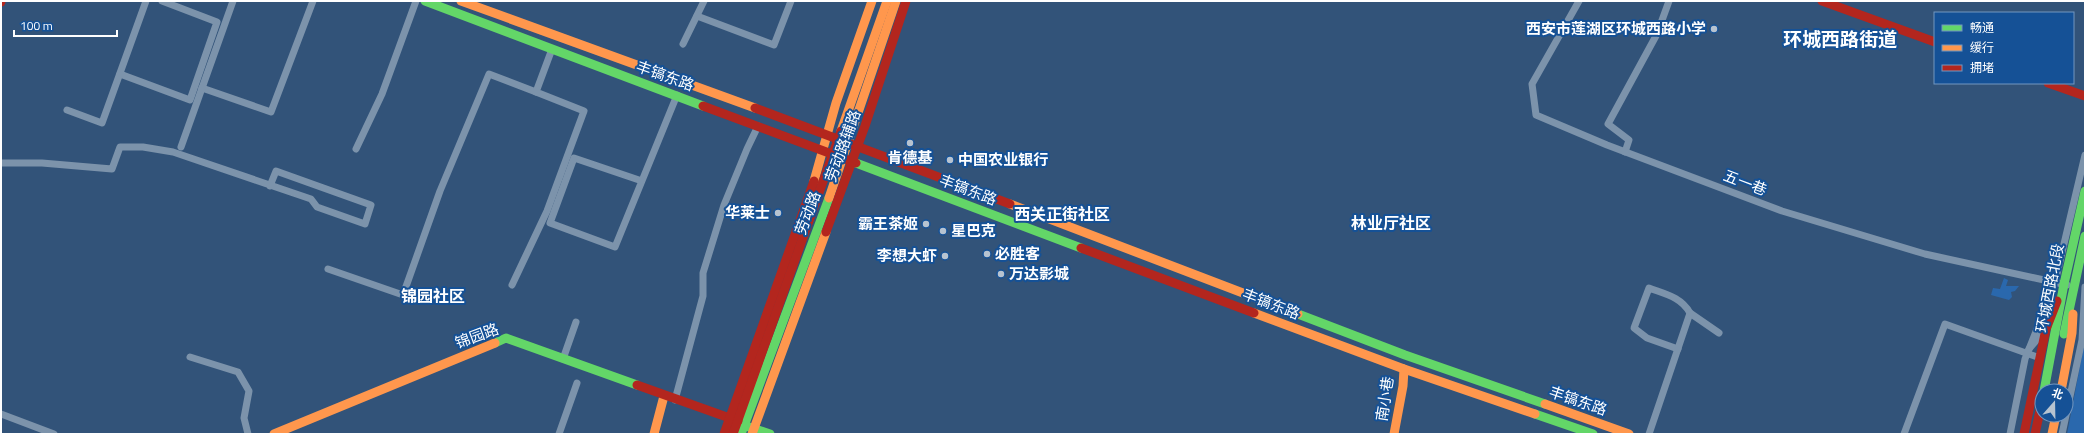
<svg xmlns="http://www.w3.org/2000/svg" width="2086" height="435" font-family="'Titillium Web','Noto Sans SC',sans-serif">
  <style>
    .green { fill: #2a68ad }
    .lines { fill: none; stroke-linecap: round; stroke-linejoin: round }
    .street { stroke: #7c93ab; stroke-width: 7 }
    .fast { stroke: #63d668; stroke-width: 9 }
    .slow { stroke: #ff974d; stroke-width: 9 }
    .jam { stroke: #b3261e; stroke-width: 9 }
    .poi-dot { fill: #b7c3d0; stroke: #155196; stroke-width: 1.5 }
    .labels { text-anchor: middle; stroke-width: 4; stroke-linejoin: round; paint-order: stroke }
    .poi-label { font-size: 15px; font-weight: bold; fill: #fff; stroke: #155196; text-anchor: end }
    .street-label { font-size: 15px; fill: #fff; stroke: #155196 }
    .neighbourhood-label { font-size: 16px; font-weight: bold; fill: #fff; stroke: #155196 }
    .district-label { font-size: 19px; font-weight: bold; fill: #fff; stroke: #155196 }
  </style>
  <rect width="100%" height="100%" fill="#325379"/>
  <!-- green -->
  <g class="green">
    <path d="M 2004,278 L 2008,280 L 2006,286 L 2019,286 L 2015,291 L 2011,292 L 2012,297 L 2009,300 L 1991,295 L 1993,288 L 2000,289 Z"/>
    <path d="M 2085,340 L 2085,434 L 2067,434 Z"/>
  </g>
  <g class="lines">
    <!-- street -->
    <g class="street">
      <path d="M 1579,1 L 1532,84 L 1536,115 L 1607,145 L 1782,211 L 1925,254 L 2067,285"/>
      <path d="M 697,16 L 774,45 L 791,1"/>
      <path d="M 683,44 L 704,1"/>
      <path d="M 120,74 L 190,100 L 217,22 L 162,1"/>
      <path d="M 202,88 L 271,112 L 313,1"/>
      <path d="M 67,110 L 102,123 L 146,1"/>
      <path d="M 181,147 L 233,1"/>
      <path d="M 356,149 L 382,94 L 416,1"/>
      <path d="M 1625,152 L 1629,140 L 1608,124 L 1657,34 L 1669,1"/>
      <path d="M 1,163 L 42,163 L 112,169 L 120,147 L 143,147 L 173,152 L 311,199 L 317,207 L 365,224 L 371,205 L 276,171 L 270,186"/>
      <path d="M 642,181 L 574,158 L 550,223 L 615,247 L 677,95"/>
      <path d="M 328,269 L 403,295 L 440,191 L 489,74 L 536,92"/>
      <path d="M 512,285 L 547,211 L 584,111 L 536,92 L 552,49"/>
      <path d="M 1678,349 L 1647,338 L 1634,328 L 1649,288 C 1665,294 1681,297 1690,313"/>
      <path d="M 2029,349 L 2046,329 L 2044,312 L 2055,282 L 2085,155"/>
      <path d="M 190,357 L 238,372 L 249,391 L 244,418 L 248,434"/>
      <path d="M 563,359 L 576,322"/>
      <path d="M 675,400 L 703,296 L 703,273 L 724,205 L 747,149 L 758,126"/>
      <path d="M 1,414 L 54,434"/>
      <path d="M 559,434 L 577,383"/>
      <path d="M 1649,434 L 1690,313 L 1719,333"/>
      <path d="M 1904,434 L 1945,324 L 2040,358"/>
      <path d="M 2010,434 L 2025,359 L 2043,314"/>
      <path d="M 2062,434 L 2082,340 L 2085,287"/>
    </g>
    <!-- fast -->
    <g class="fast">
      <path d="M 425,1 L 703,106"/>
      <path d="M 856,163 L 1081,248"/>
      <path d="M 1298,314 L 1405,355 L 1545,404"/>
      <path d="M 2064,334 L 2085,236"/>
      <path d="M 495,343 L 506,338 L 637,385"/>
      <path d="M 2044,391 L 2064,284 L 2085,191"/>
      <path d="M 1535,414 L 1593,434"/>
      <path d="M 749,427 L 770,434"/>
      <path d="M 741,434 L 829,198"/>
    </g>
    <!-- slow -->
    <g class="slow">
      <path d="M 461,1 L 755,108"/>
      <path d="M 841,131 L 887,1"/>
      <path d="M 814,181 L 836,103 L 872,1"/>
      <path d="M 829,198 L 896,1"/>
      <path d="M 1010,204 L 1298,314"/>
      <path d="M 1254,313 L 1404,369 L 1535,414"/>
      <path d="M 2061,391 L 2072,333 L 2073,314"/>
      <path d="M 1545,404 L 1629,434"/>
      <path d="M 274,434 L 495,343"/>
      <path d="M 654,434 L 664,396"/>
      <path d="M 752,434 L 826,232"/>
      <path d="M 1394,434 L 1403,386 L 1404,369"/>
      <path d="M 2052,434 L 2056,415"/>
    </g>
    <!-- jam -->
    <g class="jam">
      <path d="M 1,1 L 1,2"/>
      <path d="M 1822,1 L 1935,42"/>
      <path d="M 2048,83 L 2085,96"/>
      <path d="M 703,106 L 856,163"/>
      <path d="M 755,108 L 1010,204"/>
      <path d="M 826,232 L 865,126 L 906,1"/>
      <path d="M 1081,248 L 1254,313"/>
      <path d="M 637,385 L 738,421"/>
      <path d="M 724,434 L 814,181"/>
      <path d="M 733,434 L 841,131"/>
      <path d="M 2024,434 L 2046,329 L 2057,301"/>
      <path d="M 2035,434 L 2042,401"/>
    </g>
  </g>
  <!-- markers -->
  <g class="poi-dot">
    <circle cx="1714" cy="29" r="4"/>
    <circle cx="910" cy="143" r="4"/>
    <circle cx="950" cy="160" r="4"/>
    <circle cx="778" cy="213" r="4"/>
    <circle cx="926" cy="224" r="4"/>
    <circle cx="943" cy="231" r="4"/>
    <circle cx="987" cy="254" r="4"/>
    <circle cx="945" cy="256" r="4"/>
    <circle cx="1001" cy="274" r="4"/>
  </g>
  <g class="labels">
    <!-- poi labels -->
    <g class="poi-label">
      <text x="1706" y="34">西安市莲湖区环城西路小学</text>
      <text x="910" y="163" text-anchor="middle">肯德基</text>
      <text x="958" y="165" text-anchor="start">中国农业银行</text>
      <text x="770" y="218">华莱士</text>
      <text x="918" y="229">霸王茶姬</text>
      <text x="951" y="236" text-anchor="start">星巴克</text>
      <text x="995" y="259" text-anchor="start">必胜客</text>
      <text x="937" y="261">李想大虾</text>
      <text x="1009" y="279" text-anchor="start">万达影城</text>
    </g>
    <!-- street labels -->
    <g class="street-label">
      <text transform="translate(665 76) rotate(20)" y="5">丰镐东路</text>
      <text transform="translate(843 146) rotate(-70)" y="5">劳动路辅路</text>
      <text transform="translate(1745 183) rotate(21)" y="5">五一巷</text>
      <text transform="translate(968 190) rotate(21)" y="5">丰镐东路</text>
      <text transform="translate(808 213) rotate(-69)" y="5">劳动路</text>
      <text transform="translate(2050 288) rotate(-79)" y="5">环城西路北段</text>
      <text transform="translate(1271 304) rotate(21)" y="5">丰镐东路</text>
      <text transform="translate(477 336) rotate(-20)" y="5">锦园路</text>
      <text transform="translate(1385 399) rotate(-81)" y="5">南小巷</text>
      <text transform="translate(1578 401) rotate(19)" y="5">丰镐东路</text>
    </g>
    <!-- neighbourhood labels -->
    <g class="neighbourhood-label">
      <text x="1062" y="220">西关正街社区</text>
      <text x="1391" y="229">林业厅社区</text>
      <text x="433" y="302">锦园社区</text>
    </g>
    <!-- district labels -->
    <g class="district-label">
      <text x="1840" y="46">环城西路街道</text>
    </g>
  </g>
  <!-- border -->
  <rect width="2086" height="435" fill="none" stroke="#ffffff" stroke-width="4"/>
  <!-- legend -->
  <rect x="1934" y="12" width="140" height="72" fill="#155196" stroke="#7397c0"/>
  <rect x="1942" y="25" width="20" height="6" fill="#63d668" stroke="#7397c0"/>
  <text x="1970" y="32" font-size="12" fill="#ffffff">畅通</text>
  <rect x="1942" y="45" width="20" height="6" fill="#ff974d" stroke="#7397c0"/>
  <text x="1970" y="52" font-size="12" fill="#ffffff">缓行</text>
  <rect x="1942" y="65" width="20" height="6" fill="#b3261e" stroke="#7397c0"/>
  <text x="1970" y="72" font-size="12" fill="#ffffff">拥堵</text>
  <!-- north arrow -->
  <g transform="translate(2054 403) rotate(20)"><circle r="19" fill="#155196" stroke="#7397c0"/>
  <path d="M0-3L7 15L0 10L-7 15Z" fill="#b7c3d0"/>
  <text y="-6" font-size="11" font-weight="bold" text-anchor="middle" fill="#ffffff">北</text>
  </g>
  <!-- scale -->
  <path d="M14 30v6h103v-6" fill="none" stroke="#ffffff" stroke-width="2"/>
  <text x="20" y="30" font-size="12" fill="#ffffff" stroke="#155196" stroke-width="3" paint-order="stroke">100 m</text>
</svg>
